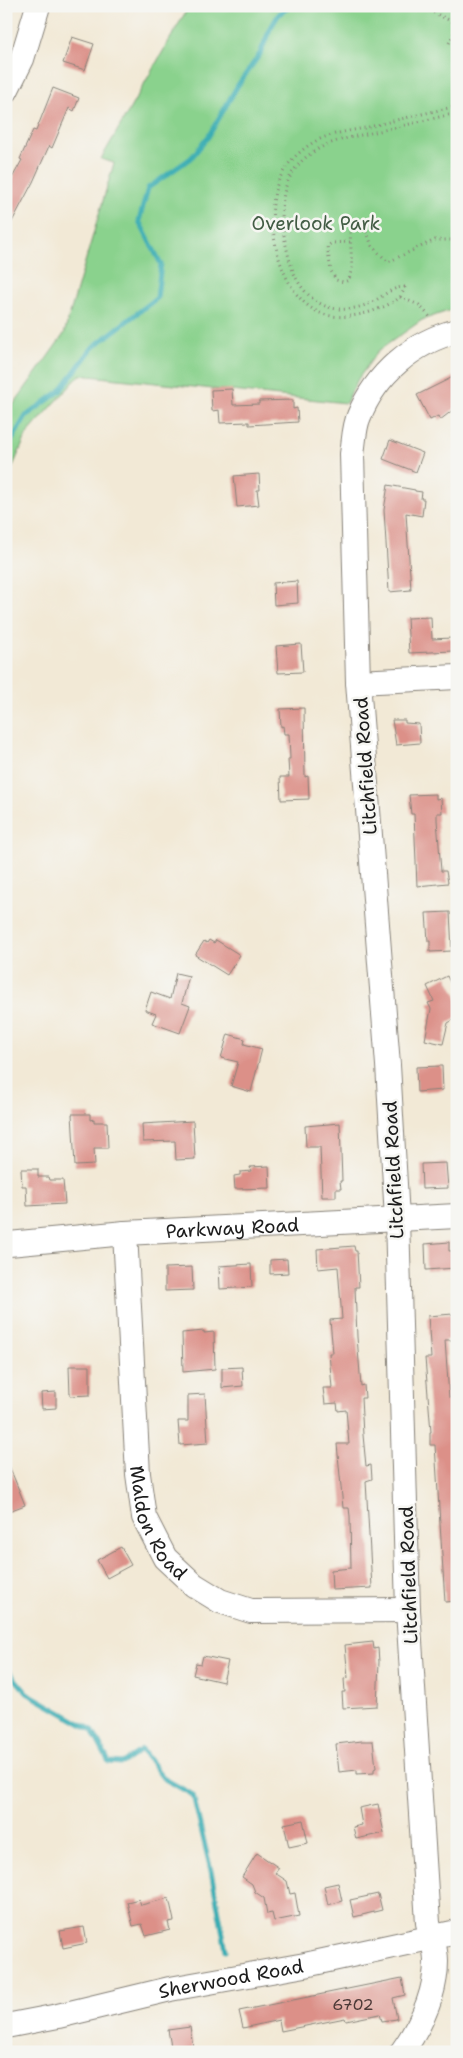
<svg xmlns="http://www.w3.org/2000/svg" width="463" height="2058" font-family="'Shantell Sans',sans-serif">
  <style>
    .green { fill: #8ad28d; stroke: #537754 }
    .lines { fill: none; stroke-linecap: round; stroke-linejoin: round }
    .stream { stroke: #3badb4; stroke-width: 5 }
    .building { fill: #dc9088 }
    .minor-casing { stroke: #878279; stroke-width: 26 }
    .path { stroke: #878279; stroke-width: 3; stroke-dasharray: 1 4; stroke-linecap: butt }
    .minor { stroke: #fff; stroke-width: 24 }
    .labels { text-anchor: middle; stroke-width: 5; stroke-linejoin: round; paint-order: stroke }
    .number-label { font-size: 16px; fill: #4c3937 }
    .park-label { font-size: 19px; fill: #425c44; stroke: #f6f6f2 }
    .street-label { font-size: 19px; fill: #1c1c1c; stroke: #f6f6f2 }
  </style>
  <rect width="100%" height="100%" fill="#f6f6f2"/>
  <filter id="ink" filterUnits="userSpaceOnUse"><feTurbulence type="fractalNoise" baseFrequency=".02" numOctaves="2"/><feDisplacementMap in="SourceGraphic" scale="10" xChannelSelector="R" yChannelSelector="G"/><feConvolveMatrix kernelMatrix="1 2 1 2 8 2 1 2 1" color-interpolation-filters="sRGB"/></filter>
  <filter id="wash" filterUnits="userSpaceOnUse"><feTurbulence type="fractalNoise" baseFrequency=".0096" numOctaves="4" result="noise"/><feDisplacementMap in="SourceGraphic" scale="20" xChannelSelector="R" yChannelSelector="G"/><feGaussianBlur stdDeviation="1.12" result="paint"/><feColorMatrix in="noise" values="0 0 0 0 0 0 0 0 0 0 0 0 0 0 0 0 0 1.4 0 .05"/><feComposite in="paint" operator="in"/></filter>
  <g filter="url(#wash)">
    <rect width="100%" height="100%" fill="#f2e9d6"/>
    <!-- green -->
    <path class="green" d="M 189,6 L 457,6 L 457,308 L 422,320 L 378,351 L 358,379 L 346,403 L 80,375 L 27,434 L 6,482 L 6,415 L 64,334 L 114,163 L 101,159 Z"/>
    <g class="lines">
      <!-- stream -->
      <g class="stream">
        <path d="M 6,450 L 26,416 L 60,391 L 93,347 L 157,298 L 161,264 L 139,221 L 148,188 L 191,158 L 208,137 L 238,85 L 260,54 L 270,29 L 279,14 L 291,6"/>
        <path d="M 6,1668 L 27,1693 L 92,1730 L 109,1762 L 122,1763 L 142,1750 L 163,1778 L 193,1795 L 211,1871 L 226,1950"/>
      </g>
    </g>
    <g id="blocks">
      <!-- building -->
      <g class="building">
        <path d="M 72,37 L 94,44 L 85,70 L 63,63 Z"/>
        <path d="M 53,88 L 79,98 L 74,111 L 69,108 L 52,148 L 49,146 L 33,182 L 6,233 L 6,189 L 22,160 L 20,159 L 33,130 L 36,131 Z"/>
        <path d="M 457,375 L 457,407 L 440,420 L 438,416 L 430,420 L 417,395 Z"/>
        <path d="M 232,389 L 233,405 L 259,404 L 259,401 L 293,400 L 293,409 L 297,408 L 298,422 L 249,425 L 249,422 L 220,423 L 219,410 L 212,411 L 211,390 Z"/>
        <path d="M 390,440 L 423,453 L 416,472 L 383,459 Z"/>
        <path d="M 259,474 L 260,490 L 257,490 L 259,505 L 237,507 L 234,476 Z"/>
        <path d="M 388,485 L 415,490 L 415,491 L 422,492 L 421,499 L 424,499 L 422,516 L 406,513 L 411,590 L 389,592 L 384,510 Z"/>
        <path d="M 297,581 L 298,603 L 274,605 L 273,583 Z"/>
        <path d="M 431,617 L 432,639 L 452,638 L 453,651 L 409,653 L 407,618 Z"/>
        <path d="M 301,644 L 303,672 L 278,673 L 276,646 Z"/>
        <path d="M 304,708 L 305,777 L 308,776 L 309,799 L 281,800 L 280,777 L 289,777 L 288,759 L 290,759 L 289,734 L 284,734 L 283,726 L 281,727 L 280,709 Z"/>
        <path d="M 392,720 L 405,720 L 405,723 L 419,724 L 420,743 L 396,745 Z"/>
        <path d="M 436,794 L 436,799 L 441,798 L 442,813 L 437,813 L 437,820 L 441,871 L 446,871 L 448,883 L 417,886 L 414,814 L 411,814 L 409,795 Z"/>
        <path d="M 450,912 L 452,951 L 430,952 L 430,941 L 428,941 L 426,913 Z"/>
        <path d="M 209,940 L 214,943 L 216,940 L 240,955 L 227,975 L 195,955 L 204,941 L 207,943 Z"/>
        <path d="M 176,973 L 189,976 L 182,1003 L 190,1006 L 180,1033 L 152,1023 L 156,1014 L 145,1010 L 151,992 L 170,999 Z"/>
        <path d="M 447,976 L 457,996 L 457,1018 L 448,1023 L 443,1044 L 425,1040 L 431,1009 L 428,1003 L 434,1001 L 427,986 Z"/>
        <path d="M 228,1034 L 245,1039 L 244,1044 L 262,1049 L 251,1092 L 231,1086 L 238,1062 L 221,1058 Z"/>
        <path d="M 442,1066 L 443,1090 L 417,1092 L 416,1067 Z"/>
        <path d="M 72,1114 L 90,1114 L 90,1120 L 94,1119 L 94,1122 L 107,1122 L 108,1148 L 94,1148 L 95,1165 L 75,1166 Z"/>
        <path d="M 193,1121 L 195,1159 L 176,1160 L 175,1141 L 143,1142 L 142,1124 Z"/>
        <path d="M 340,1123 L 342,1181 L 340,1181 L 341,1189 L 336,1189 L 336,1197 L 322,1197 L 320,1147 L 306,1147 L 305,1126 Z"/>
        <path d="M 446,1163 L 448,1188 L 422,1189 L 421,1164 Z"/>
        <path d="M 269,1166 L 270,1188 L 235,1189 L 234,1176 L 240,1175 L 240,1172 L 251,1171 L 250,1167 Z"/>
        <path d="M 21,1169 L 38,1169 L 38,1177 L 48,1177 L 49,1180 L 63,1180 L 65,1204 L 27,1206 L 26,1186 L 22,1186 Z"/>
        <path d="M 449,1242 L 449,1251 L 455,1251 L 456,1268 L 426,1270 L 425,1244 Z"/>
        <path d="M 354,1246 L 355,1251 L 357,1251 L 359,1287 L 355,1287 L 357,1337 L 361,1386 L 364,1385 L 365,1398 L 361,1398 L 363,1435 L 366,1466 L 371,1465 L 372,1479 L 366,1481 L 372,1588 L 332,1590 L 331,1570 L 351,1568 L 350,1516 L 349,1508 L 343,1508 L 337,1444 L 349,1444 L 346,1410 L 338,1411 L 337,1403 L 325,1404 L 323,1388 L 332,1388 L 329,1353 L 333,1353 L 330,1320 L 342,1319 L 338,1267 L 318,1269 L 317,1249 Z"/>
        <path d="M 287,1259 L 288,1273 L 270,1274 L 270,1260 Z"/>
        <path d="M 251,1264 L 252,1287 L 220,1289 L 219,1266 Z"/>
        <path d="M 192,1267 L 193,1290 L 165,1291 L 165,1268 Z"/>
        <path d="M 453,1314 L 457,1315 L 457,1337 L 453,1338 L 454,1340 L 445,1340 L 449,1397 L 457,1396 L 457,1601 L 445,1602 L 435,1445 L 430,1445 L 430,1432 L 431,1432 L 425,1358 L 431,1358 L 428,1316 Z"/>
        <path d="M 204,1331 L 204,1333 L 214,1332 L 215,1369 L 183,1372 L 182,1333 Z"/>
        <path d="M 69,1366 L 90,1366 L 90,1395 L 70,1396 Z"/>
        <path d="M 242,1367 L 243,1386 L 222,1388 L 222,1368 Z"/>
        <path d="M 56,1392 L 56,1408 L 42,1409 L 41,1393 Z"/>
        <path d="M 205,1394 L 208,1443 L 180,1445 L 178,1421 L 188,1421 L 188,1395 Z"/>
        <path d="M 6,1458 L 25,1505 L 9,1511 L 6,1503 Z"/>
        <path d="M 121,1547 L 131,1565 L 107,1578 L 97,1560 Z"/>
        <path d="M 373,1642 L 374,1649 L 378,1648 L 379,1662 L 377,1706 L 343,1708 L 342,1692 L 345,1692 L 344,1679 L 348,1678 L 345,1645 Z"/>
        <path d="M 203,1656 L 228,1661 L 223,1682 L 193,1675 L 196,1663 L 201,1664 Z"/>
        <path d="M 362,1741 L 373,1741 L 376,1768 L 374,1769 L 374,1773 L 357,1774 L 357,1770 L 339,1772 L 336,1744 Z"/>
        <path d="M 378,1804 L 384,1833 L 356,1839 L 353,1827 L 362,1825 L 359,1808 Z"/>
        <path d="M 303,1820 L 308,1843 L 289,1847 L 284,1824 Z"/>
        <path d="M 257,1853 L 279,1868 L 275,1873 L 287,1881 L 290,1894 L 295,1893 L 299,1916 L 274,1921 L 272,1913 L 267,1914 L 264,1898 L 255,1892 L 252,1884 L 242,1877 Z"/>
        <path d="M 338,1883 L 342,1901 L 328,1905 L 324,1886 Z"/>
        <path d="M 378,1894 L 382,1910 L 354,1917 L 350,1900 Z"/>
        <path d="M 169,1898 L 174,1921 L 168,1922 L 170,1930 L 146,1936 L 142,1924 L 133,1926 L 127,1902 L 139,1899 L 141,1905 Z"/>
        <path d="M 84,1927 L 87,1943 L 63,1948 L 60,1931 Z"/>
        <path d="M 402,1978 L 405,1995 L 393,1998 L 397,2019 L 382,2021 L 380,2014 L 346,2021 L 345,2018 L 281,2031 L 279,2020 L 243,2028 L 239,2011 Z"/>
        <path d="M 190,2027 L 194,2052 L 172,2052 L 168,2030 Z"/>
      </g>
    </g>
  </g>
  <g filter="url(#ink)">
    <use href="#blocks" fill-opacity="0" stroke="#878279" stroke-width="1"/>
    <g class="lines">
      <defs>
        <g id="minor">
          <path d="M 6,91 L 22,59 L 38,6"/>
          <path d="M 358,682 L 457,677"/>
          <path id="s1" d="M 125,1233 L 138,1474 L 144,1517 L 165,1558 L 194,1585 L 220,1601 L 251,1611 L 408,1610"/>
          <path id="s2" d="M 9,1244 L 125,1233 L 457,1216"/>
          <path id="s3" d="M 6,2026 L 58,2016 L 170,1989 L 305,1965 L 457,1932"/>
          <path d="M 402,2052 C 421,2025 436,1994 436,1961 C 436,1948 431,1935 428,1923 L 408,1610 L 397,1218 L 388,1065 L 358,682 L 352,454 C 354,442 354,427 359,416 C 376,374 413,342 457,331"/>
        </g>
      </defs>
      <!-- minor casing -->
      <use href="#minor" class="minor-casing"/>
      <!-- path -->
      <g class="path">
        <path d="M 420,6 L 457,24"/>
        <path d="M 449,43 L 457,27"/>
        <path d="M 350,242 L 332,243 L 327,246 L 331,271 L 336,280 L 344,282 L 349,280 L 352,268 L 350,231 L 355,228 L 367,232 L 372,246 L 388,262 L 435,240 L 457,240"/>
        <path d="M 405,287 C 404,290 402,294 400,297 C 394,303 375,311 366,313 C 351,317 333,319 318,312 C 280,294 265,225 276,188 C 282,168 296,153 314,142 C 328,134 348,131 365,128 C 395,120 426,113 457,106"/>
        <path d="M 405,287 C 392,287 385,295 374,301 C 364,307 350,310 338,309 C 314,307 297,286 291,265 C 278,220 273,173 320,148 C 337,139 358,136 375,132 C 402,126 430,119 457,113"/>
        <path d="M 400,297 L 419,305 L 432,319"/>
      </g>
      <!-- minor -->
      <use href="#minor" class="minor"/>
    </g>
  </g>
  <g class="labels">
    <!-- number labels -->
    <g class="number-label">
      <text x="353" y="2010">6702</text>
    </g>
    <!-- park labels -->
    <g class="park-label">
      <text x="316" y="230">Overlook Park</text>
    </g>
    <!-- street labels -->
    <g class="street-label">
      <text transform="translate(365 766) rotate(-94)" y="7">Litchfield Road</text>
      <text transform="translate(393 1170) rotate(-93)" y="7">Litchfield Road</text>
      <text dy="7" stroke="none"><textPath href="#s2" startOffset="224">Parkway Road</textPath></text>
      <text dy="7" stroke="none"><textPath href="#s1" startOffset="295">Maldon Road</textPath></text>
      <text transform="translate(408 1575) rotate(-92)" y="7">Litchfield Road</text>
      <text dy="7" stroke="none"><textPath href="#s3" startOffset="230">Sherwood Road</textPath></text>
    </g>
  </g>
  <!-- margin -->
  <rect width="463" height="2058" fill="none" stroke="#f6f6f2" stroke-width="25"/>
</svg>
